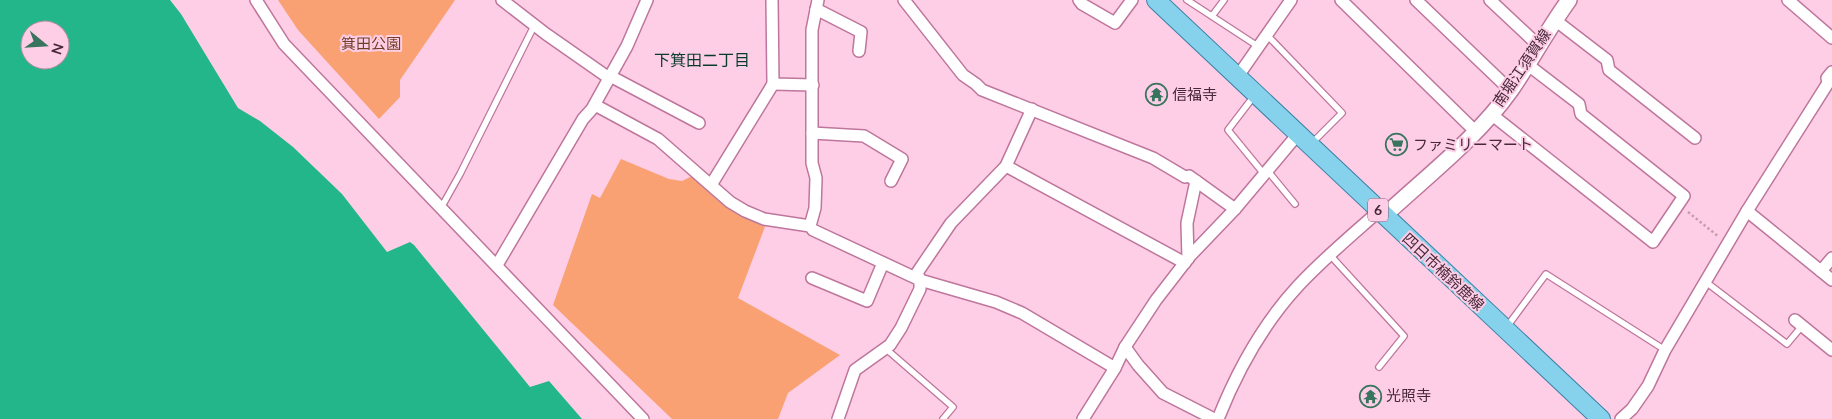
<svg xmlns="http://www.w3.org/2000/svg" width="1832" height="419" font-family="Lato,'Noto Sans JP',sans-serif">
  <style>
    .green { fill: #faa174 }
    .water { fill: #23b68b; fill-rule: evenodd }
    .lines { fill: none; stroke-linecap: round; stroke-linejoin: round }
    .lane-casing { stroke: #be769c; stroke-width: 8 }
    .street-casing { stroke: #be769c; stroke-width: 14 }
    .secondary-casing { stroke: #be769c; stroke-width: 18 }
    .primary-casing { stroke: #3b82a5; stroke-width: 20 }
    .path { stroke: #c79cb2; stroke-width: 2.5; stroke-dasharray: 2.5 2.5; stroke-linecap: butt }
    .lane { stroke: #fff; stroke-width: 5.5 }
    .street { stroke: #fff; stroke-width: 11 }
    .secondary { stroke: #fff; stroke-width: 15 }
    .primary { stroke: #86d1ec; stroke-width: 18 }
    .labels { text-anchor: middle; stroke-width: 4; stroke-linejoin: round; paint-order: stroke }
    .shield { fill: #fecee6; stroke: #7d5a6c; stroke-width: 1 }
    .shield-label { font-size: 14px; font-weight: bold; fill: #462838 }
    .park-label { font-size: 15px; fill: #703f25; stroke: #fecee6 }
    .street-label { font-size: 15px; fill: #462838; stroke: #fecee6 }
    .poi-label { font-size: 15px; fill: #462838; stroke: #fecee6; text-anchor: start }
    .neighbourhood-label { font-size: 16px; fill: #073b2b; stroke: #fecee6 }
  </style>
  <rect width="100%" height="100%" fill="#fecee6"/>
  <!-- green -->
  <g class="green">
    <path d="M 278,0 L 455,0 L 400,80 L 400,97 L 379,119 L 298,30 Z"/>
    <path d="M 621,159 L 669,179 L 682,181 L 694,175 L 766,224 L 738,298 L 840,355 L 788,393 L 778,419 L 672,419 L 553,305 L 592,194 L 600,198 Z"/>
  </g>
  <!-- water -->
  <path class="water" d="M 0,0 L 170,0 L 181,14 L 238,108 L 260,121 L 293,147 L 342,194 L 387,252 L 410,242 L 414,245 L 530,387 L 549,381 L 582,419 L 0,419 ZM 30,30 L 60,30 L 60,60 L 30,60 Z"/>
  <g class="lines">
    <defs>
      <g id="lane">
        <path d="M 1187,0 L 1259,47"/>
        <path d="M 1212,16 L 1224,0"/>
        <path d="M 1267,35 L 1342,113 L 1312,143"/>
        <path d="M 1254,96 L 1228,130 L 1264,174"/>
        <path d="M 1267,170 L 1295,204"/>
        <path d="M 441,208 L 460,174 L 534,26"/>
        <path d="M 1330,255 L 1404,336 L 1379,367"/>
        <path d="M 1706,282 L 1787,344 L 1802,326"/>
        <path d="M 1506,328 L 1546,274 L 1665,350"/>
        <path d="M 885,348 L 953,407 L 943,419"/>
      </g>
      <g id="street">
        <path d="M 256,0 L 284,44 L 643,419"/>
        <path d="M 502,0 L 546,34 L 609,78"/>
        <path d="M 772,0 L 773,84 L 813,85"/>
        <path d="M 904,0 L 963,75 L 976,84 L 982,90 L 1153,158 L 1185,177 L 1189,176 L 1235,209"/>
        <path d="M 1079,0 L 1082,4 L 1115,23 L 1132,0"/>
        <path d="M 1341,0 L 1475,131"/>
        <path d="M 1416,0 L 1510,90"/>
        <path d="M 1490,0 L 1538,45"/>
        <path d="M 1788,0 L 1832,38"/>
        <path d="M 816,9 L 861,32 L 859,51"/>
        <path d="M 1555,20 L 1607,60 L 1609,70 L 1695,138"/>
        <path d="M 610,76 L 699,123"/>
        <path d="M 1238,76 L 1291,0"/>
        <path d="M 595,105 L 658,139 L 730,202 L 745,211 L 764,219 L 810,226 L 813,230 L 920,280 L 996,302 L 1022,313 L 1115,368"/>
        <path d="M 1491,114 L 1653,242 L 1684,196 L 1581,114 L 1579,104 L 1527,64"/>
        <path d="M 812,133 L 864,136 L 902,159 L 891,181"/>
        <path d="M 1006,166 L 1185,263"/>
        <path d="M 711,185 L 773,84"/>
        <path d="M 1747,211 L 1832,280"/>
        <path d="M 810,226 L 815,208 L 816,178 L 812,163 L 812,30 L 818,0"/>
        <path d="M 1188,259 L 1187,223 L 1196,181"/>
        <path d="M 497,265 L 583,119 L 592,109 L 627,46 L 647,0"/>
        <path d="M 1821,271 L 1832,258"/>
        <path d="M 812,278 L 867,301 L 883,263"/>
        <path d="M 1795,320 L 1832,350"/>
        <path d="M 1125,347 L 1138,365 L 1163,393 L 1214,419"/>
        <path d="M 838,419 L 855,370 L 890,345 L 901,328 L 920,289 L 920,280 L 917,273 L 951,223 L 1006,166 L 1032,109"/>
        <path d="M 1083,419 L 1115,368 L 1125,347 L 1156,300 L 1190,256 L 1235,209 L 1298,134"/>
        <path d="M 1218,419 C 1237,371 1263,324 1298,286 C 1323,259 1352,235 1379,211"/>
        <path d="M 1621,419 L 1632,409 L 1648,386 L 1665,350 L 1747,211 L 1828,83 L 1827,78 L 1832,72"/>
      </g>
      <path id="secondary" d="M 1384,216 C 1427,176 1477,138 1511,90 C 1531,61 1548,29 1569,0"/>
      <path id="primary" d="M 1156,0 L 1601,419"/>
    </defs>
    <!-- lane casing -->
    <use href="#lane" class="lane-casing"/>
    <!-- street casing -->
    <use href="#street" class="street-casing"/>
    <!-- secondary casing -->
    <use href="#secondary" class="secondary-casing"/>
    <!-- primary casing -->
    <use href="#primary" class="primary-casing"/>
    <!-- path -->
    <path class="path" d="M 1688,212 L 1719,237"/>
    <!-- lane -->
    <use href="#lane" class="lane"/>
    <!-- street -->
    <use href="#street" class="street"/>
    <!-- secondary -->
    <use href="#secondary" class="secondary"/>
    <!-- primary -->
    <use href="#primary" class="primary"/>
  </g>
  <!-- icons -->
  <defs>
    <symbol id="temple-ring" viewBox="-11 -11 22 22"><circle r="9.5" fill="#fecee6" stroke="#39745e" stroke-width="1.5"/><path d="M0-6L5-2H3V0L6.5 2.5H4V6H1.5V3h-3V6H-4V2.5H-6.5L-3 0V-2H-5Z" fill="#39745e"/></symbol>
    <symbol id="supermarket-ring" viewBox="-11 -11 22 22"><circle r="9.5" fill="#fecee6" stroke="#39745e" stroke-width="1.5"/><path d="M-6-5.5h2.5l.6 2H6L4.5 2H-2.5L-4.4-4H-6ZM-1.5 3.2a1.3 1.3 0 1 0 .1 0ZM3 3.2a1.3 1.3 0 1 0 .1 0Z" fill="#39745e"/></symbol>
  </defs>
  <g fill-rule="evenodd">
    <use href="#temple-ring" x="1144" y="82" width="25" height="25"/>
    <use href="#supermarket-ring" x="1384" y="132" width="25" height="25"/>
    <use href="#temple-ring" x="1358" y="384" width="25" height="25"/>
  </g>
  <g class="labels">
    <!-- shield labels -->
    <rect class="shield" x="1368" y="198.5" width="20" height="23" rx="4"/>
    <g class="shield-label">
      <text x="1378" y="215">6</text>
    </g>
    <!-- park labels -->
    <g class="park-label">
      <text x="371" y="49">箕田公園</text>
    </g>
    <!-- street labels -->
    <g class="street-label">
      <text transform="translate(1522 68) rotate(-56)" y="5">南堀江須賀線</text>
      <text transform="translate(1443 272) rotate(43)" y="5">四日市楠鈴鹿線</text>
    </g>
    <!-- poi labels -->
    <g class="poi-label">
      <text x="1172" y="100">信福寺</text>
      <text x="1413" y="150">ファミリーマート</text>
      <text x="1386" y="401">光照寺</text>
    </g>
    <!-- neighbourhood labels -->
    <g class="neighbourhood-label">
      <text x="702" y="66">下箕田二丁目</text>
    </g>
  </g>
  <!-- north arrow -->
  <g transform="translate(45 45) rotate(108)"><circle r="24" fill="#fecee6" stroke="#b48ca0"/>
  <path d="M0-4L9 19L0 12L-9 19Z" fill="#39745e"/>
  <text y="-8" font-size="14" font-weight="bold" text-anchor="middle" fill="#462838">N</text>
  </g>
</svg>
